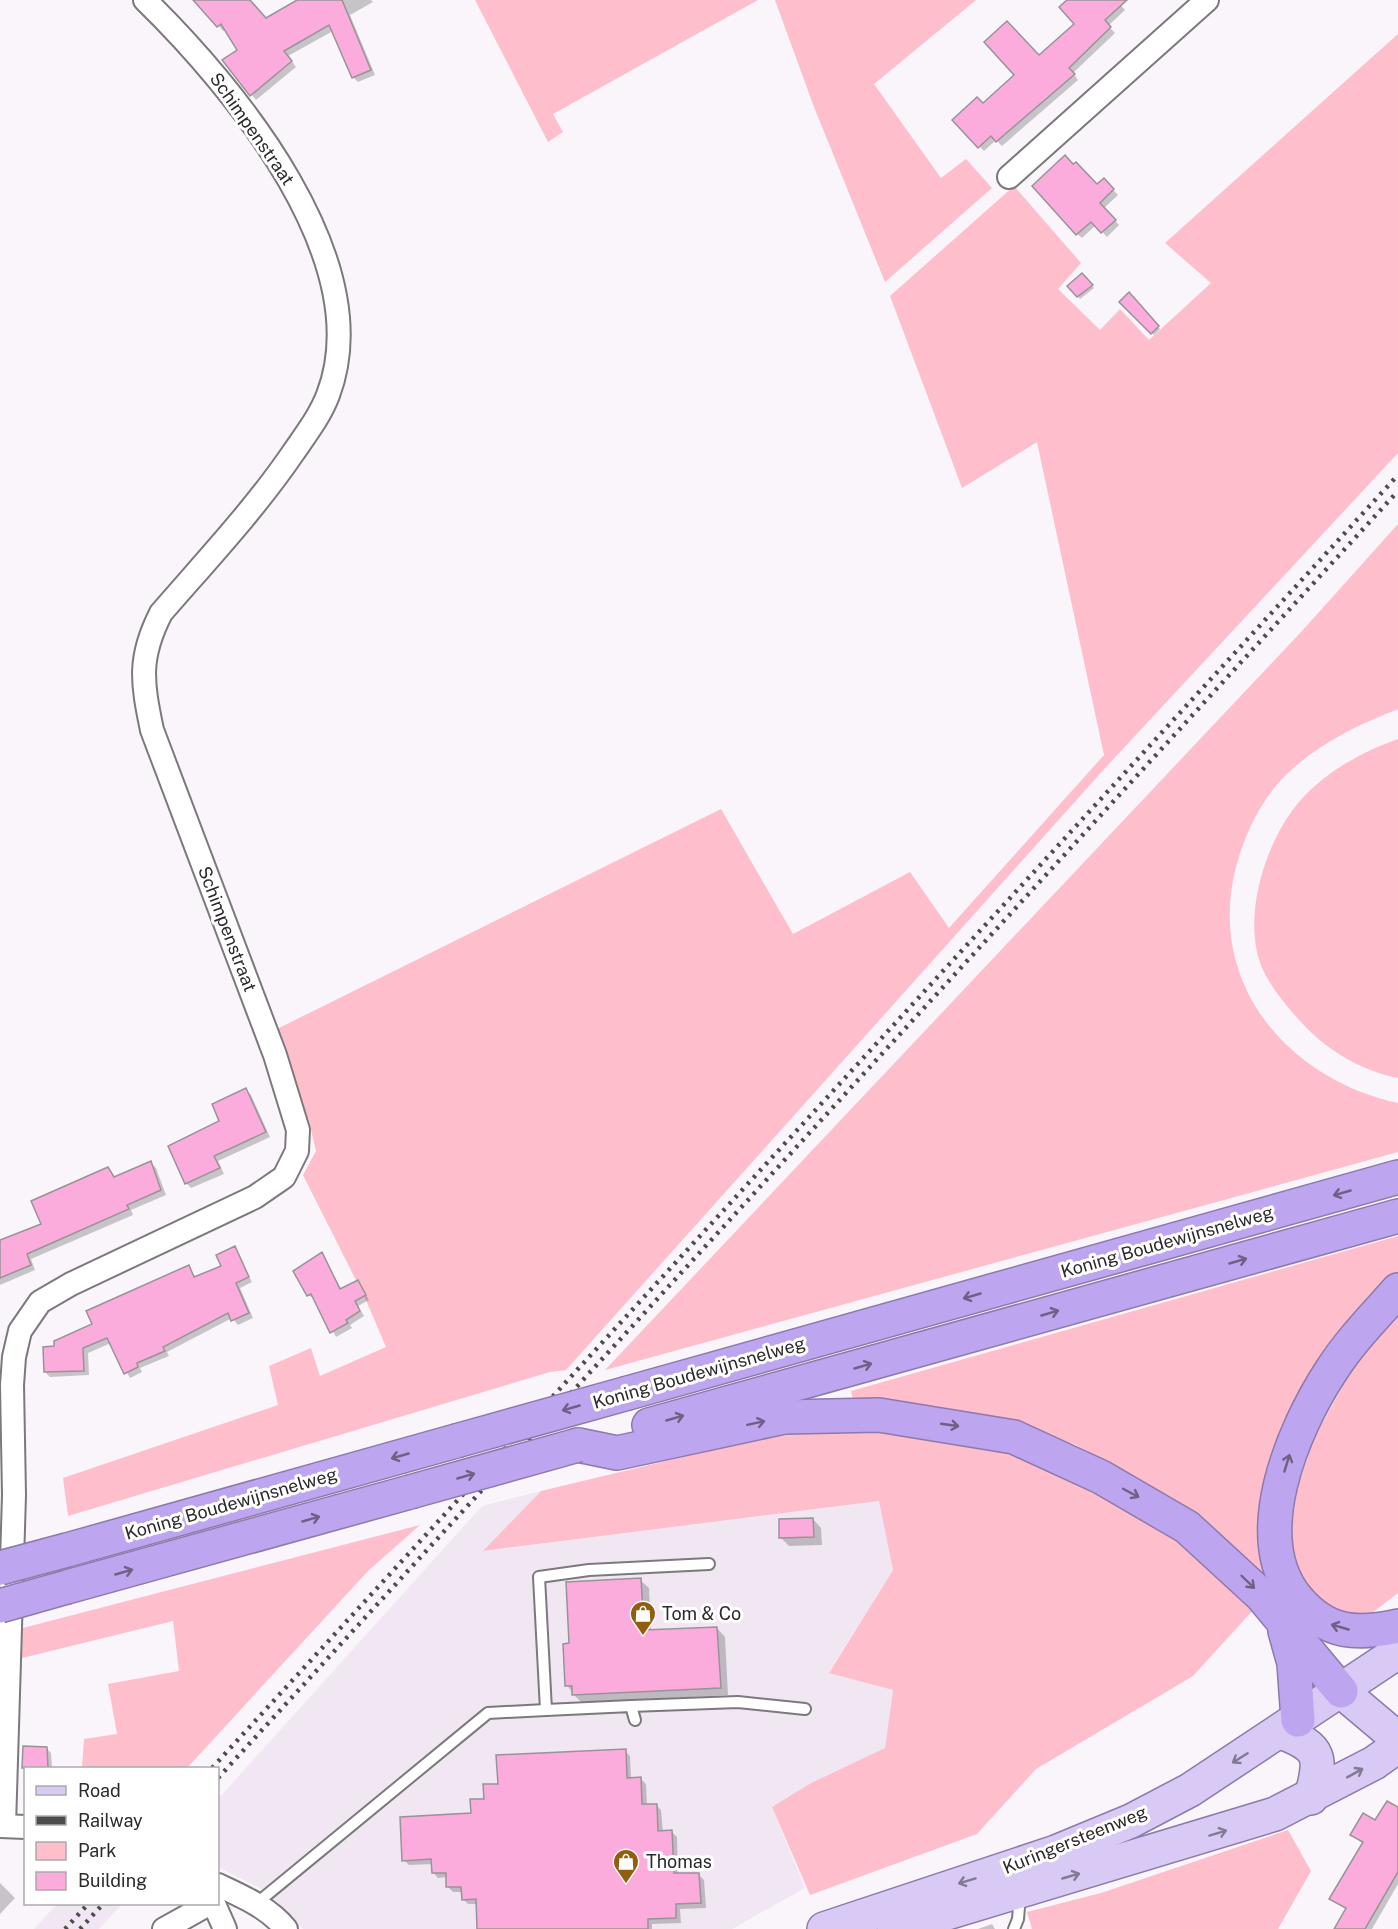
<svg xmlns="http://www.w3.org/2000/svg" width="1398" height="1929" font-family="'Public Sans',sans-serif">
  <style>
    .built { fill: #f1e7f2 }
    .green { fill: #febecb }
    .shadow { fill: #0003 }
    .building { fill: #fcacdc; stroke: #989396; stroke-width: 1.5 }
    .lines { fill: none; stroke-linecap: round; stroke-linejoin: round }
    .lane-casing { stroke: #7c797d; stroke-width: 14 }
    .street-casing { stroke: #7c797d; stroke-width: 26 }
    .primary-casing { stroke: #8b7aab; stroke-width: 36 }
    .highway-casing { stroke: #8b7aab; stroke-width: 36 }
    .lane { stroke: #fff; stroke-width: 10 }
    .street { stroke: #fff; stroke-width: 22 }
    .primary { stroke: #d8c9f5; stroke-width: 33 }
    .highway { stroke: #bea5ef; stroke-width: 33 }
    .rail { stroke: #4d4b4d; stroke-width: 4.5; stroke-dasharray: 3 6; stroke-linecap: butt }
    .highway-bridge-casing { stroke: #8b7aab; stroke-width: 36; stroke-linecap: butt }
    .highway-bridge { stroke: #bea5ef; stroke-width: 33 }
    .oneway { stroke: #6e6184 }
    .oneway2 { stroke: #827a90 }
    .labels { text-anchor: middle; stroke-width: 6; stroke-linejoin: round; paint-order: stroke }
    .street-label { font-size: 18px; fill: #2c2a2c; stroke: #fff }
    .poi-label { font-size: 18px; fill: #2c2a2c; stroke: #fff; text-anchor: start }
  </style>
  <rect width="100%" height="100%" fill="#f9f5fa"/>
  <!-- built -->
  <g class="built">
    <path d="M 541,1491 L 484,1551 L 880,1501 L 893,1570 L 829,1672 L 893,1690 L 885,1748 L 811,1783 L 772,1807 L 805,1888 L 732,1929 L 303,1929 L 269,1893 L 218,1867 L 218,1799 L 482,1506 Z"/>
    <path d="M 57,1904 L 122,1904 L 99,1929 L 34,1929 Z"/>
  </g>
  <!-- green -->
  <g class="green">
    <path d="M 475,0 L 758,0 L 553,114 L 563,132 L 548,142 Z"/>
    <path d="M 775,0 L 976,0 L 874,84 L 941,178 L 966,159 L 992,188 L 885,282 L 814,107 Z"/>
    <path d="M 1398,34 L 1398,453 L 1107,766 L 566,1370 L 550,1372 L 68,1516 L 63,1478 L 278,1405 L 269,1366 L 311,1348 L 320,1376 L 386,1347 L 366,1300 L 303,1175 L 316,1151 L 309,1121 L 273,1031 L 721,809 L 793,934 L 910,872 L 949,928 L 1104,755 L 1037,442 L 962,488 L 890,296 L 1014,186 L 1081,263 L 1058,289 L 1100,330 L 1120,309 L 1149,340 L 1211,283 L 1165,243 Z"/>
    <path d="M 1398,524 L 1398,709 C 1355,726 1315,745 1282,779 C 1260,802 1244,836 1236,867 C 1206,982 1287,1079 1398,1103 L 1398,1152 L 605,1370 L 1302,631 Z"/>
    <path d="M 1398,739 L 1398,1078 C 1361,1071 1325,1049 1301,1022 C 1288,1008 1274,991 1265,974 C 1239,924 1264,843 1299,802 C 1325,772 1361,752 1398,739 Z"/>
    <path d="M 1398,1236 L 1398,1273 L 1353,1323 L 1293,1415 L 1277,1588 L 1181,1504 L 1074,1444 L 967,1417 L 854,1405 L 851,1391 Z"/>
    <path d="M 1398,1313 L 1398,1593 L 1359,1623 L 1324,1610 L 1304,1584 L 1292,1553 L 1291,1530 L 1298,1486 L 1313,1440 L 1356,1362 Z"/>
    <path d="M 889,1429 L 972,1441 L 1049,1465 L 1162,1523 L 1254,1609 L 1193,1676 L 1036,1769 L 977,1834 L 810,1895 L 772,1807 L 811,1783 L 885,1748 L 893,1690 L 829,1673 L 893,1570 L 879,1501 L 483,1551 L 541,1491 L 779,1434 Z"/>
    <path d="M 420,1525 L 368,1571 L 187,1768 L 82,1768 L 84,1739 L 117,1734 L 108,1684 L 179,1671 L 173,1621 L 18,1659 L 19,1629 Z"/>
    <path d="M 1288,1830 L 1311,1871 L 1278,1929 L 1032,1929 L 1027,1912 L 1101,1893 Z"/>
  </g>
  <!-- shadow -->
  <g class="shadow">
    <path d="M 197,0 L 248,0 L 266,20 L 303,0 L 371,0 L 373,2 L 350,15 L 375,75 L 358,82 L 353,77 L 333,31 L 288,56 L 296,67 L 256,100 L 224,61 L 239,50 L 226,29 L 223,31 Z"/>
    <path d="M 1069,0 L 1116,0 L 1125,10 L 1108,26 L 1115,33 L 1073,73 L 1078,80 L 1002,146 L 996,140 L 984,151 L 954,120 L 984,105 L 1076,24 Z"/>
    <path d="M 1074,166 L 1097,186 L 1104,180 L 1118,195 L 1104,208 L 1119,225 L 1107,237 L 1096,225 L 1082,238 L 1077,234 Z"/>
    <path d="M 1082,275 L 1094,288 L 1080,299 L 1070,286 Z"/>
    <path d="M 1129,294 L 1160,329 L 1154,335 L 1121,302 Z"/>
    <path d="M 246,1090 L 251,1095 L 270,1137 L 218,1161 L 224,1174 L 191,1188 L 186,1183 L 221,1121 Z"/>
    <path d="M 150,1162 L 156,1168 L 166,1195 L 131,1210 L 133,1215 L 31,1259 L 35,1270 L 0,1285 L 0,1242 L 43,1225 L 108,1169 L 115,1178 Z"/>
    <path d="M 234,1248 L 252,1282 L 240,1288 L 253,1318 L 238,1325 L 232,1318 L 167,1352 L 169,1356 L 140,1368 L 142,1372 L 130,1378 L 111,1343 L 88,1353 L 89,1375 L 50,1377 L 45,1372 L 56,1348 L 190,1269 L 196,1278 L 223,1267 Z"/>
    <path d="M 321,1254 L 342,1290 L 358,1282 L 369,1300 L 358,1306 L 364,1316 L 350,1325 L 352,1328 L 336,1337 L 315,1299 L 308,1295 Z"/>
    <path d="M 813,1519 L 821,1528 L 822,1545 L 789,1546 L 781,1538 Z"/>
    <path d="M 640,1580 L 649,1588 L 651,1632 L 717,1628 L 725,1637 L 728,1695 L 582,1703 L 574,1695 L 567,1685 L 571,1645 Z"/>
    <path d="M 24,1747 L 46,1748 L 51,1753 L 52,1768 L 26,1768 L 26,1803 Z"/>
    <path d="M 625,1751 L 630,1756 L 631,1779 L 641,1779 L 646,1784 L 647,1806 L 656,1805 L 661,1810 L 663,1832 L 672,1832 L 677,1837 L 678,1875 L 699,1875 L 704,1880 L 706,1908 L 680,1909 L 681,1923 L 652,1924 L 652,1929 L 479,1929 L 478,1904 L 468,1904 L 463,1899 L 463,1892 L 453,1892 L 448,1887 L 447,1877 L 438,1878 L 433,1872 L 433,1864 L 409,1865 L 404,1860 L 472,1815 L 499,1785 Z"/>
    <path d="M 1398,1809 L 1398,1884 L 1372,1929 L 1336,1929 L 1347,1910 L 1331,1899 L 1363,1843 L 1352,1835 Z"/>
    <path d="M 0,1883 L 15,1898 L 0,1914 Z"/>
    <path d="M 992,1924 L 995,1929 L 978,1929 Z"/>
  </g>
  <!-- building -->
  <g class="building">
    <path d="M 193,0 L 250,0 L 266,18 L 297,0 L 342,0 L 371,70 L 352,78 L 329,25 L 284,51 L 292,61 L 250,96 L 222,60 L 237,50 L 221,24 L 217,27 Z"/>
    <path d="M 1067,0 L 1127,0 L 1105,20 L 1111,27 L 1069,68 L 1075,74 L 996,142 L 991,136 L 978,148 L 952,120 L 977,97 L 983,103 L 1014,75 L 984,42 L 1007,21 L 1039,55 L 1074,24 L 1059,7 Z"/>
    <path d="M 1065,155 L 1073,164 L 1076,162 L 1097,184 L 1104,178 L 1114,189 L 1100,203 L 1116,220 L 1101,233 L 1091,222 L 1076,235 L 1032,186 Z"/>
    <path d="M 1082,273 L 1093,285 L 1077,297 L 1067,286 Z"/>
    <path d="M 1129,292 L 1159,326 L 1151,334 L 1119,302 Z"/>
    <path d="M 246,1088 L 266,1132 L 214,1156 L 220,1168 L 185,1184 L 168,1146 L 219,1121 L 212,1104 Z"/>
    <path d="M 151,1161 L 161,1190 L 127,1205 L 129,1209 L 27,1254 L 31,1265 L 0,1278 L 0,1240 L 41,1224 L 31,1201 L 108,1167 L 114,1177 Z"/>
    <path d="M 235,1246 L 249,1277 L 236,1283 L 249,1313 L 231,1321 L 228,1313 L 163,1347 L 165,1351 L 137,1363 L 138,1367 L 124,1374 L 107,1338 L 83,1348 L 84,1371 L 44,1372 L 43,1347 L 54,1346 L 54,1341 L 92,1324 L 86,1311 L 189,1265 L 194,1277 L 221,1266 L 216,1255 Z"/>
    <path d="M 322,1252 L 340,1289 L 358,1280 L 366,1295 L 355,1301 L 360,1311 L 346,1320 L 348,1323 L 330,1333 L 311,1294 L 307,1296 L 293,1271 Z"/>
    <path d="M 813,1518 L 814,1537 L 779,1538 L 779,1519 Z"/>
    <path d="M 641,1578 L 644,1630 L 717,1627 L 721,1688 L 572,1695 L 572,1686 L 565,1686 L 563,1644 L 569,1643 L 566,1582 Z"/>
    <path d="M 23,1746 L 47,1747 L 48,1768 L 22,1768 Z"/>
    <path d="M 626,1749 L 627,1778 L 641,1777 L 642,1804 L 657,1804 L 658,1831 L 672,1830 L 674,1873 L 699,1873 L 701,1903 L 676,1904 L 676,1918 L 648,1919 L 648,1929 L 477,1929 L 476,1899 L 462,1900 L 461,1887 L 446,1887 L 446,1873 L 432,1873 L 431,1859 L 402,1861 L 400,1817 L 471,1813 L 470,1799 L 484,1799 L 483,1784 L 498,1784 L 496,1755 Z"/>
    <path d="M 1387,1801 L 1398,1807 L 1398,1872 L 1365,1929 L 1334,1929 L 1346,1908 L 1329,1899 L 1363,1842 L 1350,1835 L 1363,1813 L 1375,1820 Z"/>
  </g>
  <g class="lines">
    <defs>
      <g id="lane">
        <path d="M 631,1706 L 738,1702 L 805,1709"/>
        <path d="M 635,1720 L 631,1706 L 546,1710 L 539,1577 L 589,1570 L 709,1564"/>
        <path d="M 257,1903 L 488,1713 L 546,1710"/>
        <path d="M 1014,1929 L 1018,1919 L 1020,1894"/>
      </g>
      <g id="street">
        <path d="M 1009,177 L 1207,0"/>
        <path d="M 0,1826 L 26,1827"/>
        <path d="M 4,1826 L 14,1495 L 12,1385 L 14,1357 L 20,1331 L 40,1302 L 71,1284 L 255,1197 L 284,1177 L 297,1151 L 298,1130 L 275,1055 L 152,730 C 142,682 138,658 161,613 C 206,561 254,510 293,453 C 306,434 320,416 328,395 C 379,261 234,87 145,0"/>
        <path d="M 218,1885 C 243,1897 268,1907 286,1929"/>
        <path d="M 214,1904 L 225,1929"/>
        <path d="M 164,1929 L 209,1904"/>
      </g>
      <g id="primary">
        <path d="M 1341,1691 L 1398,1739"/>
        <path d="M 1281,1732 C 1322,1748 1322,1757 1311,1798"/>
        <path d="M 824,1929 L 1056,1852 L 1131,1821 L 1190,1790 L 1398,1652"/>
        <path d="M 894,1929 L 1275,1814 L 1374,1763 L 1398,1746"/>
      </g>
      <g id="highway">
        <path d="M 1398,1290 C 1375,1316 1350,1341 1331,1371 C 1293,1429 1245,1540 1299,1601 C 1328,1634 1357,1635 1398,1626"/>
        <path d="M 628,1393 L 1398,1177"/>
        <path d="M 649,1425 L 1398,1216"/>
        <path d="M 578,1445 L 617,1453 L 784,1417 L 879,1415 L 1014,1437 L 1101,1477 L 1187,1527 L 1261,1595 L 1341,1691"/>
        <path d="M 67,1550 L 456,1441"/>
        <path d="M 67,1587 L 410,1492"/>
        <path d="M 1285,1631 L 1294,1663 L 1298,1720"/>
      </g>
    </defs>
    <!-- lane casing -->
    <use href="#lane" class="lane-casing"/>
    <!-- street casing -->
    <use href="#street" class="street-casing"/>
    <!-- primary casing -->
    <use href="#primary" class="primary-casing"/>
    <!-- highway casing -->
    <use href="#highway" class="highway-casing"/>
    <!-- lane -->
    <use href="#lane" class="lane"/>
    <!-- street -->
    <use href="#street" class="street"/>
    <!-- primary -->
    <use href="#primary" class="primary"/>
    <!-- highway -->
    <use href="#highway" class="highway"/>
    <!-- rail -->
    <g class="rail">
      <path d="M 212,1768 L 1398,475"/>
      <path d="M 218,1778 L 1398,491"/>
      <path d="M 65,1929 L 88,1904"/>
      <path d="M 80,1929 L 103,1904"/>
    </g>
    <defs>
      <g id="highway-bridge">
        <path d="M 456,1441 L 628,1393"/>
        <path d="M 410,1492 L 578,1445"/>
        <path d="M 0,1568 L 67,1550"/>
        <path d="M 0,1606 L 67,1587"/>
      </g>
    </defs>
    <!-- highway-bridge casing -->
    <use href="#highway-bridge" class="highway-bridge-casing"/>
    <!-- highway-bridge -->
    <use href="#highway-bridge" class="highway-bridge"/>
  </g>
  <!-- one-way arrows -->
  <defs><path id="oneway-shaft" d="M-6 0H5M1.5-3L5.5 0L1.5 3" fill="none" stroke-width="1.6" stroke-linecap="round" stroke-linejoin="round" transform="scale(1.5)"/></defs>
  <g class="oneway">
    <use href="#oneway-shaft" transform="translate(1342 1193) rotate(164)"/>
    <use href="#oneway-shaft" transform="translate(1238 1261) rotate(-16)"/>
    <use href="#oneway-shaft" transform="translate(972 1296) rotate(164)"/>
    <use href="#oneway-shaft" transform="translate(1050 1313) rotate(-16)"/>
    <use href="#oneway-shaft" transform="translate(863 1366) rotate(-16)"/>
    <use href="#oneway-shaft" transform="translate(571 1408) rotate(164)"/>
    <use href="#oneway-shaft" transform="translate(675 1418) rotate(-16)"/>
    <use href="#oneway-shaft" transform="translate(756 1423) rotate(-12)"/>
    <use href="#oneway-shaft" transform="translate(950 1425) rotate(8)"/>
    <use href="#oneway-shaft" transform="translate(400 1456) rotate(164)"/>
    <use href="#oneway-shaft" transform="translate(1287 1463) rotate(-73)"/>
    <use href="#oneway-shaft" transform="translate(466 1476) rotate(-16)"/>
    <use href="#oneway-shaft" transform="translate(1131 1493) rotate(28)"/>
    <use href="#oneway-shaft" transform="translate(311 1519) rotate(-16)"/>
    <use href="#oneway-shaft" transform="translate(124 1572) rotate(-16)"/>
    <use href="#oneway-shaft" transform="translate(1248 1582) rotate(44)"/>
    <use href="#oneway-shaft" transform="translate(1340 1627) rotate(-164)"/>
  </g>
  <g class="oneway2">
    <use href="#oneway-shaft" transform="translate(1240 1758) rotate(148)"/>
    <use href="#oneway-shaft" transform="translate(1355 1773) rotate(-29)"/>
    <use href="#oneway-shaft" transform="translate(1218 1833) rotate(-17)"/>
    <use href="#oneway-shaft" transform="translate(1071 1876) rotate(-16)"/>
    <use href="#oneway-shaft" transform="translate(967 1881) rotate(163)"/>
  </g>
  <!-- icons -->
  <defs>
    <symbol id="shop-pin" viewBox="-11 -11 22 30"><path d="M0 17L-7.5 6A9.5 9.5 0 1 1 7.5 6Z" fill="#915e0e" stroke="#fff"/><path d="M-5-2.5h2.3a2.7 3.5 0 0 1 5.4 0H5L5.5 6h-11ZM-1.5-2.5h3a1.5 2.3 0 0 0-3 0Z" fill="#fff"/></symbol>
  </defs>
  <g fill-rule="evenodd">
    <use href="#shop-pin" x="628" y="1599" width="30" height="40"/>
    <use href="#shop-pin" x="611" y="1847" width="30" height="40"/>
  </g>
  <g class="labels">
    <!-- street labels -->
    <g class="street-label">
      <text transform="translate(252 129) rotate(55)" y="6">Schimpenstraat</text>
      <text transform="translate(227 929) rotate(69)" y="6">Schimpenstraat</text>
      <text transform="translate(1167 1242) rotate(-16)" y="6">Koning Boudewijnsnelweg</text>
      <text transform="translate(699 1373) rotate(-16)" y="6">Koning Boudewijnsnelweg</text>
      <text transform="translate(231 1504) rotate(-16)" y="6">Koning Boudewijnsnelweg</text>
      <text transform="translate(1075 1840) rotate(-22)" y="6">Kuringersteenweg</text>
    </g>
    <!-- poi labels -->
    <g class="poi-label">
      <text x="662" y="1620">Tom &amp; Co</text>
      <text x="646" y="1868">Thomas</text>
    </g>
  </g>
  <!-- legend -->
  <rect x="24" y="1767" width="195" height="138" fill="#ffffff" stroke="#abaaab" stroke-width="1.5"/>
  <rect x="36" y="1786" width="30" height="9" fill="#d8c9f5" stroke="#abaaab" stroke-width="1.5"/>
  <text x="78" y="1797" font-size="18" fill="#2c2a2c">Road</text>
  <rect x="36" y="1816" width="30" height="9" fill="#4d4b4d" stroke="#abaaab" stroke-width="1.5"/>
  <text x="78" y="1827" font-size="18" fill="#2c2a2c">Railway</text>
  <rect x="36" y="1842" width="30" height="18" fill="#febecb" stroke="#abaaab" stroke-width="1.5"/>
  <text x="78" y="1857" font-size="18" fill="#2c2a2c">Park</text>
  <rect x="36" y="1872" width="30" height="18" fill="#fcacdc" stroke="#abaaab" stroke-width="1.5"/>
  <text x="78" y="1887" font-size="18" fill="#2c2a2c">Building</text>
</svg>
